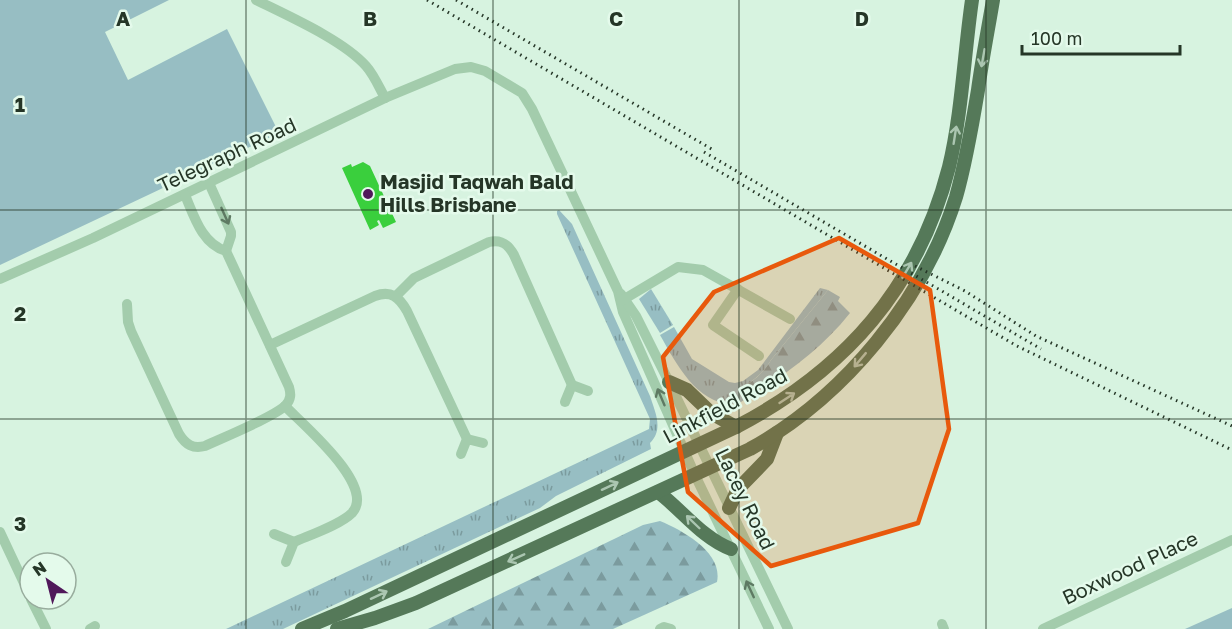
<svg xmlns="http://www.w3.org/2000/svg" width="1232" height="629" font-family="'Golos Text',sans-serif">
  <style>
    .grass { fill: url(#grass-tufts) }
    .forest { fill: url(#forest-firs) }
    .park { fill: #97bec3 }
    .building { fill: #3acf3d }
    .lines { fill: none; stroke-linecap: round; stroke-linejoin: round }
    .minor { stroke: #a3ccac; stroke-width: 10 }
    .major { stroke: #557959; stroke-width: 14 }
    .rail { stroke: #253627; stroke-width: 3; stroke-dasharray: 1.5 4.5; stroke-linecap: butt }
    .oneway { stroke: #abc6b1 }
    .oneway2 { stroke: #5e7a63 }
    .marked { fill: #e8590c; fill-opacity: 0.2; stroke: #e8590c; stroke-width: 4.5; stroke-linejoin: round }
    .grid { fill: none; stroke: #253627; stroke-width: 1.5; stroke-opacity: 0.55 }
    .poi-dot { fill: #50185a; stroke: #e4faeb; stroke-width: 2 }
    .labels { text-anchor: middle; stroke-width: 5; stroke-linejoin: round; paint-order: stroke }
    .street-label { font-size: 20px; fill: #253627; stroke: #e4faeb }
    .poi-label { font-size: 20px; font-weight: bold; fill: #253627; stroke: #e4faeb; text-anchor: start }
    .grid-label { font-size: 20px; text-anchor: middle; font-weight: bold; fill: #253627; stroke: #e4faeb; stroke-width: 5; stroke-linejoin: round; paint-order: stroke }
  </style>
  <defs>
    <pattern id="grass-tufts" width="24" height="20" patternUnits="userSpaceOnUse" patternTransform="scale(1.5)"><rect width="24" height="20" fill="#97bec3"/><path d="M3 7l-1-3M5 7V3M7 7l1-3M15 17l-1-3M17 17v-4M19 17l1-3" fill="none" stroke="#7b9b9e"/></pattern>
    <pattern id="forest-firs" width="22" height="20" patternUnits="userSpaceOnUse" patternTransform="scale(1.5)"><rect width="22" height="20" fill="#97bec3"/><path d="M5 1l3.5 6h-7zM16 11l3.5 6h-7z" fill="#7b9b9e"/></pattern>
  </defs>
  <rect width="100%" height="100%" fill="#d7f3e0"/>
  <!-- grass -->
  <g class="grass">
    <path d="M 559,210 L 572,224 L 650,396 C 655,412 664,429 650,443 L 651,449 L 556,496 L 540,508 L 283,629 L 226,629 L 649,429 L 650,419 L 557,214 L 557,211 Z"/>
    <path d="M 820,288 L 828,290 L 771,360 C 762,376 748,384 733,393 L 734,404 C 697,405 676,363 660,335 L 674,327 L 692,359 L 729,382 L 735,383 L 743,381 L 758,370 Z"/>
    <path d="M 651,289 L 673,325 L 660,333 L 639,299 Z"/>
  </g>
  <!-- forest -->
  <g class="forest">
    <path d="M 828,290 L 840,297 L 838,301 L 850,313 C 820,351 782,377 741,402 L 734,404 L 732,393 C 748,385 762,376 771,360 Z"/>
    <path d="M 660,521 C 684,531 723,553 717,582 L 613,629 L 428,629 L 643,525 Z"/>
  </g>
  <!-- park -->
  <g class="park">
    <path d="M 0,0 L 169,0 L 105,32 L 128,80 L 227,29 L 279,133 L 0,265 Z"/>
    <path d="M 1232,608 L 1232,629 L 1185,629 Z"/>
  </g>
  <!-- building -->
  <path class="building" d="M 363,162 L 370,166 L 396,222 L 383,228 L 379,220 L 377,221 L 379,225 L 370,230 L 342,168 L 351,164 L 352,167 Z"/>
  <g class="lines">
    <!-- minor -->
    <g class="minor">
      <path d="M 256,0 C 288,16 343,40 366,66 C 374,75 379,87 385,98"/>
      <path d="M 209,183 L 231,232 L 231,236 L 226,251"/>
      <path d="M 0,279 L 93,238 L 385,98 L 455,69 L 471,67 L 485,71 L 522,93 L 532,109 L 618,291 L 623,312 L 695,475 L 769,629"/>
      <path d="M 738,289 L 713,325 L 759,356"/>
      <path d="M 621,294 L 636,316 L 669,382 L 788,629"/>
      <path d="M 396,296 L 414,278 L 489,242 C 501,239 508,244 514,255 L 572,385"/>
      <path d="M 621,301 L 678,267 L 703,270 L 790,319"/>
      <path d="M 127,304 L 128,322 L 131,331 L 179,434 C 186,445 193,449 205,446 C 222,438 276,416 286,405 C 291,399 291,394 289,387 L 226,251 C 202,244 194,216 185,195"/>
      <path d="M 270,345 L 375,296 C 391,290 399,297 407,311 L 467,439"/>
      <path d="M 565,402 L 572,385 L 588,391"/>
      <path d="M 285,406 C 302,424 377,486 352,513 C 340,525 310,535 294,542"/>
      <path d="M 461,454 L 467,439 L 483,443"/>
      <path d="M 0,532 L 30,596"/>
      <path d="M 274,534 L 294,542 L 286,562"/>
      <path d="M 31,599 L 46,629"/>
      <path d="M 942,624 L 944,629"/>
      <path d="M 90,629 L 95,626"/>
      <path d="M 660,629 L 664,627 L 671,629"/>
      <path d="M 1043,629 L 1232,540"/>
    </g>
    <!-- major -->
    <g class="major">
      <path d="M 669,382 L 687,390 L 711,413 L 736,427"/>
      <path d="M 658,492 C 682,510 702,538 731,549"/>
      <path d="M 729,508 L 738,489 L 767,459 L 777,433"/>
      <path d="M 302,629 L 345,611 L 736,427 C 845,370 918,288 949,167 C 962,113 964,55 972,0"/>
      <path d="M 337,629 L 375,618 L 416,603 L 750,449 C 844,397 924,300 956,197 C 966,162 972,126 978,90 C 982,60 988,30 993,0"/>
    </g>
    <!-- rail -->
    <g class="rail">
      <path d="M 427,0 L 1017,346 L 1232,450"/>
      <path d="M 456,0 L 715,151"/>
      <path d="M 704,152 L 1041,349"/>
      <path d="M 915,266 L 965,291 L 1036,336 L 1232,426"/>
    </g>
  </g>
  <!-- one-way arrows -->
  <defs><path id="oneway-shaft" d="M-6 0H5M1.5-3L5.5 0L1.5 3" fill="none" stroke-width="1.6" stroke-linecap="round" stroke-linejoin="round" transform="scale(1.5)"/></defs>
  <g class="oneway">
    <use href="#oneway-shaft" transform="translate(983 58) rotate(100)"/>
    <use href="#oneway-shaft" transform="translate(955 135) rotate(-81)"/>
    <use href="#oneway-shaft" transform="translate(907 270) rotate(-59)"/>
    <use href="#oneway-shaft" transform="translate(860 360) rotate(130)"/>
    <use href="#oneway-shaft" transform="translate(787 398) rotate(-33)"/>
    <use href="#oneway-shaft" transform="translate(610 486) rotate(-25)"/>
    <use href="#oneway-shaft" transform="translate(693 522) rotate(-136)"/>
    <use href="#oneway-shaft" transform="translate(516 558) rotate(156)"/>
    <use href="#oneway-shaft" transform="translate(379 595) rotate(-25)"/>
  </g>
  <g class="oneway2">
    <use href="#oneway-shaft" transform="translate(225 216) rotate(66)"/>
    <use href="#oneway-shaft" transform="translate(661 397) rotate(-113)"/>
    <use href="#oneway-shaft" transform="translate(750 589) rotate(-115)"/>
  </g>
  <!-- marked area -->
  <path class="marked" d="M 839,238 L 930,290 L 949,429 L 918,523 L 771,566 L 688,492 L 663,357 L 714,292 Z"/>
  <!-- grid -->
  <path class="grid" d="M 246,0 L 246,629M 493,0 L 493,629M 739,0 L 739,629M 986,0 L 986,629M 0,210 L 1232,210M 0,419 L 1232,419"/>
  <!-- markers -->
  <circle class="poi-dot" cx="368" cy="194" r="6"/>
  <g class="labels">
    <!-- street labels -->
    <g class="street-label">
      <text transform="translate(227 155) rotate(-25)" y="7">Telegraph Road</text>
      <text transform="translate(725 406) rotate(-28)" y="7">Linkfield Road</text>
      <text transform="translate(745 499) rotate(64)" y="7">Lacey Road</text>
      <text transform="translate(1130 568) rotate(-25)" y="7">Boxwood Place</text>
    </g>
    <!-- poi labels -->
    <g class="poi-label">
      <text x="380" y="189">Masjid Taqwah Bald<tspan x="380" dy="23">Hills Brisbane</tspan></text>
    </g>
  </g>
  <g class="grid-label">
    <text x="123" y="26">A</text>
    <text x="370" y="26">B</text>
    <text x="616" y="26">C</text>
    <text x="862" y="26">D</text>
    <text x="20" y="112">1</text>
    <text x="20" y="321">2</text>
    <text x="20" y="531">3</text>
  </g>
  <!-- north arrow -->
  <g transform="translate(48 581) rotate(325)"><circle r="28" fill="#e4faeb" stroke="#98ac9d" stroke-width="1.5"/>
  <path d="M0-4.5L10 22L0 15L-10 22Z" fill="#50185a"/>
  <text y="-9" font-size="16" font-weight="bold" text-anchor="middle" fill="#253627">N</text>
  </g>
  <!-- scale -->
  <path d="M1022 45v9h158v-9" fill="none" stroke="#253627" stroke-width="3"/>
  <text x="1031" y="45" font-size="18" fill="#253627" stroke="#e4faeb" stroke-width="4.5" paint-order="stroke">100 m</text>
</svg>
